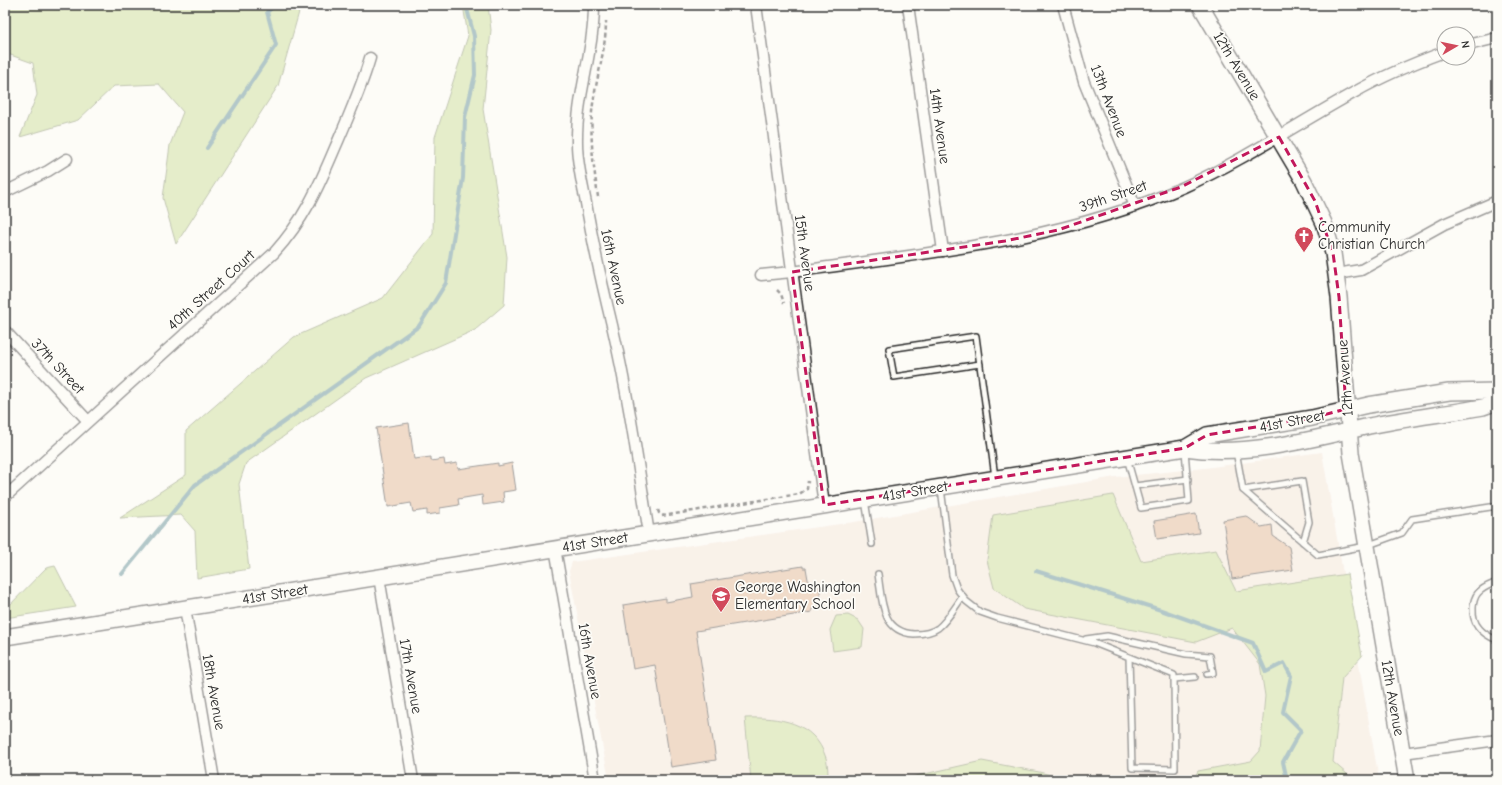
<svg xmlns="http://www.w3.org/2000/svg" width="1502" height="785" font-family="'Comic Neue',sans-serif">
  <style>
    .built { fill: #f4e6d8 }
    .green { fill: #c7dc92; stroke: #79845e }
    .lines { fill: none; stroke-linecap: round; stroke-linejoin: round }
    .stream { stroke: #598890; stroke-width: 4 }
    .building { fill: #e0b391; stroke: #2b2b2b }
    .lane-casing { stroke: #2b2b2b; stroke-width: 8 }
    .street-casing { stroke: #2b2b2b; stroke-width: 13 }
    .secondary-casing { stroke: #2b2b2b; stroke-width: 18 }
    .path { stroke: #2b2b2b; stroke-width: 2.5; stroke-dasharray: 4 3; stroke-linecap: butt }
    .lane { stroke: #fdfcf7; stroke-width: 5 }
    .street { stroke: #fdfcf7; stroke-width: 10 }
    .secondary { stroke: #fdfcf7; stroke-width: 15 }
    .marked { fill: none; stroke: #c2185b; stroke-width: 3; stroke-dasharray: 8 5; stroke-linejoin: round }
    .labels { text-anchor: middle; stroke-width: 3.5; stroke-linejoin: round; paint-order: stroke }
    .street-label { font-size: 15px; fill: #2b2b2b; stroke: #fdfcf7 }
    .poi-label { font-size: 15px; fill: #2b2b2b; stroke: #fdfcf7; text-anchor: start }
  </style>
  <rect width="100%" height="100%" fill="#fdfcf7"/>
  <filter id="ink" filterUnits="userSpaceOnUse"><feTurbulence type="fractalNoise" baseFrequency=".025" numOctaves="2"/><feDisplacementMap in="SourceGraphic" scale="8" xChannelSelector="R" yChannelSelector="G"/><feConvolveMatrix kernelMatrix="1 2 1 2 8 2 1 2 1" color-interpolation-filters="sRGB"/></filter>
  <g filter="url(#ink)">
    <!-- built -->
    <path class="built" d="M 1322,452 L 1379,780 L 609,780 L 569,571 L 572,562 L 854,522 L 1115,477 L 1205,468 Z"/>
    <!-- green -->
    <g class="green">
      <path d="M 5,5 L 32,5 L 62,10 L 81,5 L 301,5 L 278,86 L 176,244 L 163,198 L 170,145 L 183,112 L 159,84 L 114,86 L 78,120 L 20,137 L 37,95 L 33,63 L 5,53 Z"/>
      <path d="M 463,5 L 488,5 L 491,30 L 483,109 L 507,257 L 504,305 L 475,330 L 366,378 L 246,463 L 239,484 L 249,569 L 197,578 L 195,531 L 181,515 L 120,518 L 186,475 L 186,431 L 294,337 L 383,298 L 433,234 L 435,137 L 468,36 Z"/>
      <path d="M 1113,495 L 1141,561 L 1216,550 L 1236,591 L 1347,574 L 1362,656 L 1342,678 L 1333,762 L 1354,780 L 1193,780 L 1198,771 L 1251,761 L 1260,751 L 1265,696 L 1260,664 L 1232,628 L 1196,642 L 1024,609 L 994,588 L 987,560 L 993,515 Z"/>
      <path d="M 55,566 L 76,607 L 5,618 L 5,610 L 46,568 Z"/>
      <path d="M 848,615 L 858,620 L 864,629 L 862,647 L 833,651 L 830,630 L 836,616 Z"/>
      <path d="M 745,718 C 779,717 814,721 826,758 C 828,765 828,773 828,780 L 751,780 Z"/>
      <path d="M 982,761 L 1039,772 L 1070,780 L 898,780 Z"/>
    </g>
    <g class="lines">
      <!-- stream -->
      <g class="stream">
        <path d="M 207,148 L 276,45 L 267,12 L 275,5"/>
        <path d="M 1036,571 L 1161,610 L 1253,643 L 1266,672 L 1284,663 L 1291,676 L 1283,712 L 1301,730 L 1283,762 L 1287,780"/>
        <path d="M 122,574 L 195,485 L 419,326 L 446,283 L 463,178 L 465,117 L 475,75 L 474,36 L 466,5"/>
      </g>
    </g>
    <!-- building -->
    <g class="building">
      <path d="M 409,423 L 414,459 L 431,457 L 431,461 L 444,459 L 445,465 L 457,463 L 458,469 L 498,463 L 498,466 L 512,463 L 516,490 L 503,492 L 504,502 L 483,505 L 482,495 L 458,499 L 459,505 L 440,508 L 440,513 L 427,515 L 427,510 L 413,512 L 411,503 L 388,507 L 376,428 Z"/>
      <path d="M 1196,514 L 1199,533 L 1157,539 L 1154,521 Z"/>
      <path d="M 1246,516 L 1261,527 L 1272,525 L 1273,536 L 1289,547 L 1293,570 L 1232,579 L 1223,520 Z"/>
      <path d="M 803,566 L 803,568 L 806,568 L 809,585 L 819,584 L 822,607 L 812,609 L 812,612 L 696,631 L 716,760 L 671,767 L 655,665 L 633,669 L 623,605 L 666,598 L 666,602 L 693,597 L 691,584 Z"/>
    </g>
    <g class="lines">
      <defs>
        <g id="lane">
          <path d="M 980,364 L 894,377 L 889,349 L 976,336 L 995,477"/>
          <path d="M 1236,451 L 1243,490 L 1318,555 L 1366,546 L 1402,533 L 1412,519 L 1497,506"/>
          <path d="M 1127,458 L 1141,508 L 1189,501 L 1185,450"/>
          <path d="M 1135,486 L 1188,479"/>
          <path d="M 941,488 L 952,575 L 957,589 L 966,601 L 980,612 L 997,618 L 1094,643 L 1174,675 L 1175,769 L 1132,768 L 1129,657"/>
          <path d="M 1243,490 L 1302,481 L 1309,522 L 1303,542"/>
          <path d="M 865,500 L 872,544"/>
          <path d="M 878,574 C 882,600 881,632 914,634 C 922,634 931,633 938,628 C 948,620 955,607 963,596"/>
          <path d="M 1497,582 C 1490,585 1483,587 1478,593 C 1475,596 1473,603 1473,608 C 1472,625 1482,634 1497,640"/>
          <path d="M 1086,639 L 1107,636 L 1186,654 L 1210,656 L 1213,673 L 1207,674"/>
          <path d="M 1174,679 L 1195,677"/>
          <path d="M 715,780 L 724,780"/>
        </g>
        <g id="street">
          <path d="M 594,5 C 594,52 576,96 577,143 C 577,163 582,183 586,203 C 593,244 602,284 612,325 C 628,393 638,464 649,534"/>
          <path d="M 756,5 L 824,505"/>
          <path d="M 908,5 L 943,251"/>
          <path d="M 1063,5 L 1084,82 L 1135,206"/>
          <path d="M 1468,45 L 1497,38"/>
          <path d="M 5,192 L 48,171 L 67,159"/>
          <path d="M 1336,274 L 1361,270 L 1444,224 L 1497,201"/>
          <path d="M 761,275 L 792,272 C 926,253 1058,242 1184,187 C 1244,160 1297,124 1355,92 C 1383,76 1414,63 1444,52"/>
          <path d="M 5,331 L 88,421"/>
          <path d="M 5,497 L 274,253 C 304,220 318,188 335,148 C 348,118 361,89 370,58"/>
          <path d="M 555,548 L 595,780"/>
          <path d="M 379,577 L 413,780"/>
          <path d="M 185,608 L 214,780"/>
          <path d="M 1403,753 L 1497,740"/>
        </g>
        <g id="secondary">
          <path d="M 1200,5 L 1304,181 L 1324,223 L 1333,253 L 1339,297 L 1351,453 L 1407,780"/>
          <path d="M 1185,448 C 1246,457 1309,440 1369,426 C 1406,418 1445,414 1483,407 L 1497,402"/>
          <path d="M 5,637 L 1185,448 L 1207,435 L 1312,418 L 1368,405 L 1449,392 L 1497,391"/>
        </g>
      </defs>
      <!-- lane casing -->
      <use href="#lane" class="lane-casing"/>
      <!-- street casing -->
      <use href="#street" class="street-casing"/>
      <!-- secondary casing -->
      <use href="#secondary" class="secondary-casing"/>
      <!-- path -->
      <g class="path">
        <path d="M 598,197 C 594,169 590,141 592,112 C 595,81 606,52 606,21"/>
        <path d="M 777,290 L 781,294 L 784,303"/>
        <path d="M 658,510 L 659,513 L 664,516"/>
        <path d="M 662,516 L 799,494 L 807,489 L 808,481"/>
      </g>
      <!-- lane -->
      <use href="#lane" class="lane"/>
      <!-- street -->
      <use href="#street" class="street"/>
      <!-- secondary -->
      <use href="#secondary" class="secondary"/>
    </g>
  </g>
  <!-- marked area -->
  <path d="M0 0H1502V785H0ZM 1279,137 L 1315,201 L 1333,253 L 1339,297 L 1346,409 L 1312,418 L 1207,435 L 1185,448 L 824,505 L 792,272 L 1005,241 L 1058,230 L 1181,187 Z" fill="#fdfcf7" fill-opacity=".55" fill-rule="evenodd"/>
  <path class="marked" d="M 1279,137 L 1315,201 L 1333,253 L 1339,297 L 1346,409 L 1312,418 L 1207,435 L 1185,448 L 824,505 L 792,272 L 1005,241 L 1058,230 L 1181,187 Z"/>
  <!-- icons -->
  <defs>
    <symbol id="church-pin" viewBox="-11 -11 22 30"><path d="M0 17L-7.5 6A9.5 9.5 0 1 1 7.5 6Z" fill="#d1495b" stroke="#fdfcf7"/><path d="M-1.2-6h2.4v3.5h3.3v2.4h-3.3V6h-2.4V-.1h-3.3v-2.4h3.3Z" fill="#fff"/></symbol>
    <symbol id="school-pin" viewBox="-11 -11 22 30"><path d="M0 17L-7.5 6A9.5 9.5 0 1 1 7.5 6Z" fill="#d1495b" stroke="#fdfcf7"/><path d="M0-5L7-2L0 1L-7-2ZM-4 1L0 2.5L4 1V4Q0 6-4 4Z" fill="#fff"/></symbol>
  </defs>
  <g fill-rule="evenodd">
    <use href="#church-pin" x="1293" y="225" width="22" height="30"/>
    <use href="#school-pin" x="710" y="585" width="22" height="30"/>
  </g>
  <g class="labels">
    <!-- street labels -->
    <g class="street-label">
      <text transform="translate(1237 66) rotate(59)" y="5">12th Avenue</text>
      <text transform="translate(1109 101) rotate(69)" y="5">13th Avenue</text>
      <text transform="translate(940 126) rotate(82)" y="5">14th Avenue</text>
      <text transform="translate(1113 196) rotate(-19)" y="5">39th Street</text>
      <text transform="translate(805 253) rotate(82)" y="5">15th Avenue</text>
      <text transform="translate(614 267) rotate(78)" y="5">16th Avenue</text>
      <text transform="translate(211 290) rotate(-42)" y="5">40th Street Court</text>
      <text transform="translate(58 366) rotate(47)" y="5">37th Street</text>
      <text transform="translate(1345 378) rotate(-94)" y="5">12th Avenue</text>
      <text transform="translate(1292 421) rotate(-11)" y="5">41st Street</text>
      <text transform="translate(915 491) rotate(-9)" y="5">41st Street</text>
      <text transform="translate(595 542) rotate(-9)" y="5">41st Street</text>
      <text transform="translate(275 594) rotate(-9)" y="5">41st Street</text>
      <text transform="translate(590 661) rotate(80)" y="5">16th Avenue</text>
      <text transform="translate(411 676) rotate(80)" y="5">17th Avenue</text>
      <text transform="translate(214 692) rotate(80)" y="5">18th Avenue</text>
      <text transform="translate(1393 698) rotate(80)" y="5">12th Avenue</text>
    </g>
    <!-- poi labels -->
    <g class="poi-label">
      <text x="1318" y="232">Community<tspan x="1318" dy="17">Christian Church</tspan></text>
      <text x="735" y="592">George Washington<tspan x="735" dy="17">Elementary School</tspan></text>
    </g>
  </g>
  <!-- margin -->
  <rect width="1502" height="785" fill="none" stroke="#fdfcf7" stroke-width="20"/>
  <rect x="10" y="10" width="1482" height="765" fill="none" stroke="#2b2b2b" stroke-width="1.5" filter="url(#ink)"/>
  <!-- north arrow -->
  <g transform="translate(1456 46) rotate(81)"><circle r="19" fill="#fdfcf7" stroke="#a9a8a5"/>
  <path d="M0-3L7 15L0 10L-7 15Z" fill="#d1495b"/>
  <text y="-6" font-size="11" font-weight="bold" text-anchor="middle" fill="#2b2b2b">N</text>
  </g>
</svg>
